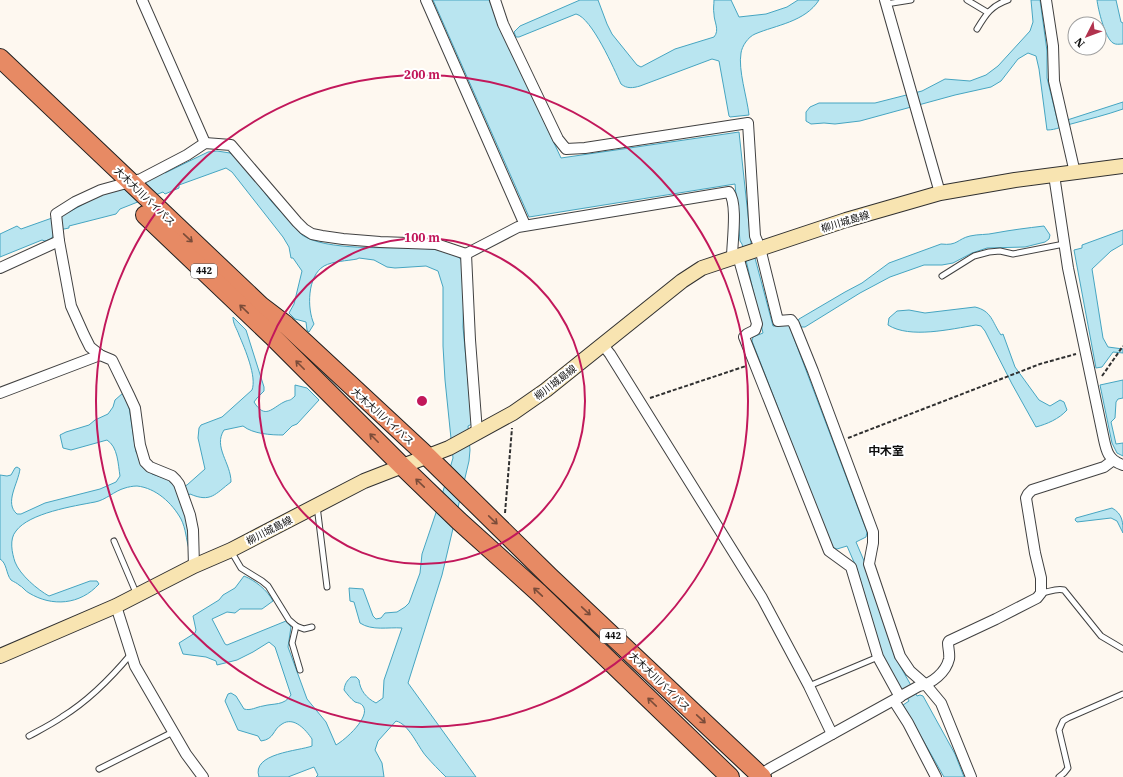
<svg xmlns="http://www.w3.org/2000/svg" width="1123" height="777" font-family="'IBM Plex Serif','Noto Sans JP',serif">
  <style>
    .water { fill: #b9e5f0; stroke: #46a5c1 }
    .lines { fill: none; stroke-linecap: round; stroke-linejoin: round }
    .lane-casing { stroke: #414141; stroke-width: 7 }
    .street-casing { stroke: #414141; stroke-width: 12 }
    .secondary-casing { stroke: #303030; stroke-width: 16 }
    .highway-casing { stroke: #1f1f1f; stroke-width: 20 }
    .path { stroke: #303030; stroke-width: 2; stroke-dasharray: 4 2; stroke-linecap: butt }
    .lane { stroke: #fff; stroke-width: 5 }
    .street { stroke: #fff; stroke-width: 10 }
    .secondary { stroke: #f8e4b1; stroke-width: 14 }
    .highway { stroke: #e78a64; stroke-width: 18 }
    .oneway { stroke: #7a4c39 }
    .ring { fill: none; stroke: #c2185b; stroke-width: 2 }
    .labels { text-anchor: middle; stroke-width: 4; stroke-linejoin: round; paint-order: stroke }
    .shield { fill: #fff; stroke: #565656; stroke-width: 1 }
    .shield-label { font-size: 9px; font-weight: bold; fill: #0e0e0e }
    .street-label { font-size: 10px; fill: #0e0e0e; stroke: #fff }
    .quarter-label { font-size: 12px; font-weight: bold; fill: #0e0e0e; stroke: #fff }
    .centre { fill: #c2185b; stroke: #fff; stroke-width: 2 }
    .ring-label { font-size: 12px; text-anchor: middle; font-weight: bold; fill: #c2185b; stroke: #fff; stroke-width: 4; stroke-linejoin: round; paint-order: stroke }
  </style>
  <rect width="100%" height="100%" fill="#fef8f0"/>
  <!-- water -->
  <g class="water">
    <path d="M 433,0 L 489,0 L 506,39 L 561,158 L 739,132 L 751,243 L 773,326 L 789,325 L 867,532 L 866,537 L 856,542 L 867,568 L 895,657 L 917,696 L 920,695 L 923,696 L 955,754 L 964,777 L 944,777 L 903,705 L 909,701 L 902,689 L 899,687 L 883,657 L 857,569 L 847,546 L 837,549 L 832,547 L 752,341 L 753,337 L 763,333 L 746,260 L 742,244 L 740,241 L 735,184 L 529,217 Z"/>
    <path d="M 580,0 L 598,0 L 607,24 L 612,34 L 637,65 L 641,67 L 675,49 L 714,37 C 720,30 714,22 714,14 C 713,9 714,5 714,0 L 731,0 L 739,17 L 766,14 L 787,7 L 798,0 L 819,0 C 805,22 776,25 755,34 C 748,37 742,46 741,53 C 738,70 747,97 749,115 L 730,117 L 729,116 L 719,61 L 712,59 L 640,86 C 633,88 627,89 621,84 C 614,69 592,18 576,14 L 519,37 L 516,37 L 514,32 L 520,26 Z"/>
    <path d="M 1031,0 L 1040,0 L 1047,51 L 1047,78 L 1058,123 L 1123,102 L 1123,109 C 1106,115 1089,119 1071,124 C 1063,126 1056,130 1047,130 L 1039,69 L 1036,56 L 1028,53 L 1018,59 L 1001,81 L 991,87 L 955,95 L 860,121 L 835,124 L 824,123 L 811,124 L 806,121 L 806,112 L 810,107 L 819,103 L 875,103 L 922,91 L 945,79 L 970,81 L 986,75 L 998,66 L 1030,31 L 1033,22 Z"/>
    <path d="M 1097,0 L 1116,0 L 1121,22 L 1123,23 L 1123,44 C 1119,44 1116,45 1113,43 C 1105,38 1098,9 1097,0 Z"/>
    <path d="M 217,151 L 230,153 L 238,158 L 271,201 L 302,235 C 326,251 387,247 417,248 C 433,249 451,249 463,261 L 464,283 L 463,327 L 472,424 L 468,426 L 470,450 L 469,461 L 442,575 L 408,683 L 476,777 L 446,777 C 439,770 432,763 426,756 C 418,747 409,724 396,721 L 378,741 L 375,750 L 382,763 L 384,777 L 316,777 L 318,775 L 314,767 L 288,777 L 259,777 C 251,753 299,751 312,746 L 312,739 C 306,730 294,716 282,724 C 272,730 275,739 261,741 L 258,736 L 238,730 L 225,701 L 228,694 L 231,693 L 236,696 L 244,709 C 251,711 256,707 263,706 C 274,703 284,706 291,695 L 275,647 L 269,642 L 253,652 L 237,660 L 217,665 L 216,661 L 206,657 L 183,654 L 179,643 L 195,633 L 196,630 L 193,616 L 219,600 L 223,595 L 235,588 L 244,576 C 256,581 267,590 273,601 L 262,609 L 240,609 L 235,613 L 227,612 L 212,619 L 225,644 L 227,645 L 286,621 L 291,627 L 288,647 L 307,699 L 326,722 L 336,745 C 345,740 371,717 363,706 C 361,703 358,703 355,702 C 351,699 347,694 344,690 C 345,683 347,681 351,677 L 356,677 L 359,680 C 360,690 366,698 376,703 L 383,698 L 384,680 L 402,628 C 388,627 372,631 360,623 L 354,602 L 350,601 L 349,588 L 363,589 L 373,616 L 376,619 L 381,618 L 385,613 L 397,612 L 405,607 L 409,603 L 420,573 L 422,554 L 441,498 L 453,458 L 445,380 L 443,346 L 443,287 L 438,271 L 426,266 L 395,268 L 387,267 L 374,260 L 359,258 L 357,259 C 347,261 333,261 324,266 C 307,276 307,309 314,324 L 309,332 L 307,330 L 306,322 L 295,319 L 289,313 L 294,304 L 302,271 L 293,258 L 291,258 L 289,247 L 283,237 L 232,172 L 226,168 L 179,185 L 179,188 L 165,194 L 163,192 L 120,209 L 116,214 L 69,226 L 69,228 L 54,231 C 53,238 52,239 45,241 L 42,240 L 0,257 L 0,234 L 17,226 L 21,229 L 52,218 L 62,216 L 63,213 L 69,212 L 91,200 L 92,198 L 163,171 L 165,173 L 208,152 Z"/>
    <path d="M 1044,226 L 1050,235 L 1049,239 L 1045,242 L 1025,247 L 987,248 L 972,253 L 953,263 L 942,265 L 924,265 L 890,277 L 860,293 L 805,327 L 800,327 L 798,321 L 799,319 L 845,292 L 862,283 L 889,263 L 941,244 C 958,246 957,239 970,236 C 978,234 987,235 995,233 C 1011,230 1027,228 1044,226 Z"/>
    <path d="M 1123,230 L 1123,244 L 1111,251 L 1092,269 L 1103,338 L 1108,347 L 1123,349 L 1123,353 L 1113,352 L 1102,367 L 1096,368 L 1074,250 L 1082,248 L 1082,245 Z"/>
    <path d="M 975,307 C 992,311 992,322 1001,335 L 1003,334 L 1015,367 L 1039,400 L 1050,406 L 1060,400 L 1064,402 L 1067,410 C 1059,419 1047,424 1036,427 L 1012,384 L 985,331 L 981,326 L 976,325 C 951,329 910,339 888,325 L 889,318 L 897,311 L 909,310 L 925,313 Z"/>
    <path d="M 233,317 L 246,330 L 264,387 L 264,391 L 257,398 L 254,402 C 265,420 272,408 284,402 C 290,399 289,402 295,396 L 295,385 L 307,388 L 319,400 L 297,424 L 292,426 L 283,435 C 271,435 253,434 243,426 L 224,430 C 213,447 231,463 231,482 C 215,494 211,503 190,494 L 182,500 L 190,537 L 189,549 C 186,539 186,529 181,519 C 172,503 156,488 137,486 C 133,486 128,487 125,488 C 114,491 106,500 95,502 C 74,506 29,513 16,531 C 9,539 12,553 15,562 C 20,575 38,590 49,596 L 90,581 L 97,581 L 99,584 C 80,605 52,607 29,593 C 25,591 23,587 19,585 C 17,583 14,582 11,580 C 6,574 7,563 0,559 L 0,475 L 7,476 L 11,475 L 15,468 L 17,467 L 20,469 C 18,484 4,503 17,514 L 21,514 L 45,503 L 100,489 L 116,482 L 120,476 C 118,464 118,447 107,440 L 71,450 L 63,448 L 60,435 L 66,432 L 89,425 L 95,420 L 108,414 L 113,407 L 115,400 L 123,393 L 129,407 L 136,452 L 152,474 L 170,480 L 178,489 L 187,485 L 205,469 L 198,438 L 199,428 L 201,425 L 222,417 L 252,390 C 257,377 245,349 239,335 C 237,329 233,324 233,317 Z"/>
    <path d="M 1123,380 L 1123,398 L 1118,399 L 1116,402 L 1115,418 L 1111,422 L 1116,444 L 1123,443 L 1123,456 L 1117,453 L 1112,443 L 1100,385 Z"/>
    <path d="M 1112,508 C 1123,514 1123,523 1123,533 L 1117,521 L 1111,518 L 1077,522 L 1075,520 L 1076,518 Z"/>
  </g>
  <g class="lines">
    <defs>
      <g id="lane">
        <path d="M 967,0 L 987,12"/>
        <path d="M 886,4 L 911,0"/>
        <path d="M 977,29 C 986,14 991,6 1008,0"/>
        <path d="M 942,276 L 974,256 L 989,252 L 1000,251 L 1013,254 L 1064,244"/>
        <path d="M 317,506 L 327,587"/>
        <path d="M 114,541 L 137,595"/>
        <path d="M 231,551 L 241,568 L 262,581 L 268,586 L 289,620 L 296,626 L 304,629 L 312,627"/>
        <path d="M 1041,593 C 1049,592 1056,588 1064,590 L 1101,636 L 1123,649"/>
        <path d="M 296,626 L 292,643 L 300,670"/>
        <path d="M 809,686 L 878,657"/>
        <path d="M 29,736 C 40,730 52,724 62,717 C 88,701 111,678 131,654"/>
        <path d="M 99,769 L 173,732"/>
        <path d="M 1059,777 L 1064,773 L 1068,768 L 1059,730 L 1063,721 L 1068,718 L 1123,694"/>
      </g>
      <g id="street">
        <path d="M 142,0 L 205,143"/>
        <path d="M 426,0 L 525,225"/>
        <path d="M 495,0 L 503,24 L 558,139 L 566,149 L 585,148 L 748,123 L 755,236 L 760,248 L 778,321 L 791,320 L 794,324 L 813,371 L 873,532 L 873,543 L 869,564 L 900,656 L 910,671 L 926,685 L 941,703 L 971,777"/>
        <path d="M 885,0 L 940,193"/>
        <path d="M 1046,0 L 1053,46 L 1054,81 L 1075,173"/>
        <path d="M 1054,175 L 1068,268 L 1103,435 C 1106,449 1107,460 1123,465"/>
        <path d="M 466,254 L 518,227 L 729,192 C 738,204 732,242 732,258"/>
        <path d="M 738,256 L 757,324 L 755,330 L 747,334 L 744,337 L 829,551 L 851,567 L 878,657 L 900,697"/>
        <path d="M 0,268 L 59,241"/>
        <path d="M 602,344 L 610,354 L 762,598 L 809,686 L 832,734"/>
        <path d="M 0,393 L 100,355"/>
        <path d="M 194,566 L 193,530 L 190,515 L 179,484 L 176,480 L 172,476 L 150,467 L 145,462 L 140,445 L 135,408 L 129,395 L 112,360 L 100,355 L 90,347 L 84,335 L 71,306 L 59,241 L 56,214 L 75,202 L 101,190 L 141,179 L 187,155 L 205,143 L 231,145 L 297,222 L 304,229 L 312,234 L 322,236 L 343,239 L 380,242 L 436,244 L 466,254 L 470,340 L 477,432"/>
        <path d="M 116,606 L 135,666 L 186,754 L 203,777"/>
        <path d="M 894,701 L 908,723 L 936,777"/>
        <path d="M 758,777 L 769,769 L 919,686 C 932,684 946,672 949,659 C 950,654 948,648 948,643 L 949,641 L 996,619 L 1037,598 L 1041,593 L 1041,578 L 1035,553 L 1026,498 L 1028,494 L 1032,490 L 1104,467 L 1112,461"/>
      </g>
      <path id="secondary" d="M 0,656 L 116,606 L 194,566 L 231,550 L 364,481 L 449,448 L 513,413 L 546,390 L 682,281 L 702,268 L 846,220 L 940,193 L 1015,180 L 1123,166"/>
      <g id="highway">
        <path d="M 0,58 L 261,306 L 286,325 L 427,456 L 550,577 L 762,777"/>
        <path d="M 145,215 L 272,336 L 402,466 L 459,521 L 539,593 L 730,777"/>
      </g>
    </defs>
    <!-- lane casing -->
    <use href="#lane" class="lane-casing"/>
    <!-- street casing -->
    <use href="#street" class="street-casing"/>
    <!-- secondary casing -->
    <use href="#secondary" class="secondary-casing"/>
    <!-- highway casing -->
    <use href="#highway" class="highway-casing"/>
    <!-- path -->
    <g class="path">
      <path d="M 1102,376 L 1123,346"/>
      <path d="M 650,398 L 746,366"/>
      <path d="M 848,438 L 1040,364 L 1076,354"/>
      <path d="M 505,513 L 512,428"/>
    </g>
    <!-- lane -->
    <use href="#lane" class="lane"/>
    <!-- street -->
    <use href="#street" class="street"/>
    <!-- secondary -->
    <use href="#secondary" class="secondary"/>
    <!-- highway -->
    <use href="#highway" class="highway"/>
  </g>
  <!-- one-way arrows -->
  <defs><path id="oneway-shaft" d="M-6 0H5M1.5-3L5.5 0L1.5 3" fill="none" stroke-width="1.6" stroke-linecap="round" stroke-linejoin="round"/></defs>
  <g class="oneway">
    <use href="#oneway-shaft" transform="translate(188 238) rotate(43)"/>
    <use href="#oneway-shaft" transform="translate(244 309) rotate(-136)"/>
    <use href="#oneway-shaft" transform="translate(300 365) rotate(-135)"/>
    <use href="#oneway-shaft" transform="translate(374 438) rotate(-135)"/>
    <use href="#oneway-shaft" transform="translate(420 483) rotate(-136)"/>
    <use href="#oneway-shaft" transform="translate(493 520) rotate(44)"/>
    <use href="#oneway-shaft" transform="translate(538 592) rotate(-137)"/>
    <use href="#oneway-shaft" transform="translate(586 611) rotate(43)"/>
    <use href="#oneway-shaft" transform="translate(652 702) rotate(-136)"/>
    <use href="#oneway-shaft" transform="translate(701 719) rotate(43)"/>
  </g>
  <!-- distance rings -->
  <g class="ring">
    <circle cx="422" cy="401" r="163"/>
    <circle cx="422" cy="401" r="326"/>
  </g>
  <g class="labels">
    <!-- shield labels -->
    <g class="shield">
      <rect x="191" y="264" width="26" height="14" rx="3"/>
      <rect x="600" y="629" width="26" height="14" rx="3"/>
    </g>
    <g class="shield-label">
      <text x="204" y="274">442</text>
      <text x="613" y="639">442</text>
    </g>
    <!-- street labels -->
    <g class="street-label">
      <text transform="translate(145 196) rotate(44)" y="4">大木大川バイパス</text>
      <text transform="translate(845 221) rotate(-17)" y="4">柳川城島線</text>
      <text transform="translate(555 382) rotate(-38)" y="4">柳川城島線</text>
      <text transform="translate(383 416) rotate(42)" y="4">大木大川バイパス</text>
      <text transform="translate(269 530) rotate(-27)" y="4">柳川城島線</text>
      <text transform="translate(660 681) rotate(44)" y="4">大木大川バイパス</text>
    </g>
    <!-- quarter labels -->
    <g class="quarter-label">
      <text x="886" y="455">中木室</text>
    </g>
  </g>
  <circle cx="422" cy="401" r="6" class="centre"/>
  <g class="ring-label">
    <text x="422" y="79">200 m</text>
    <text x="422" y="242">100 m</text>
  </g>
  <!-- north arrow -->
  <g transform="translate(1087 36) rotate(228)"><circle r="19" fill="#ffffff" stroke="#9f9f9f"/>
  <path d="M0-3L7 15L0 10L-7 15Z" fill="#b1324e"/>
  <text y="-6" font-size="11" font-weight="bold" text-anchor="middle" fill="#0e0e0e">N</text>
  </g>
</svg>
